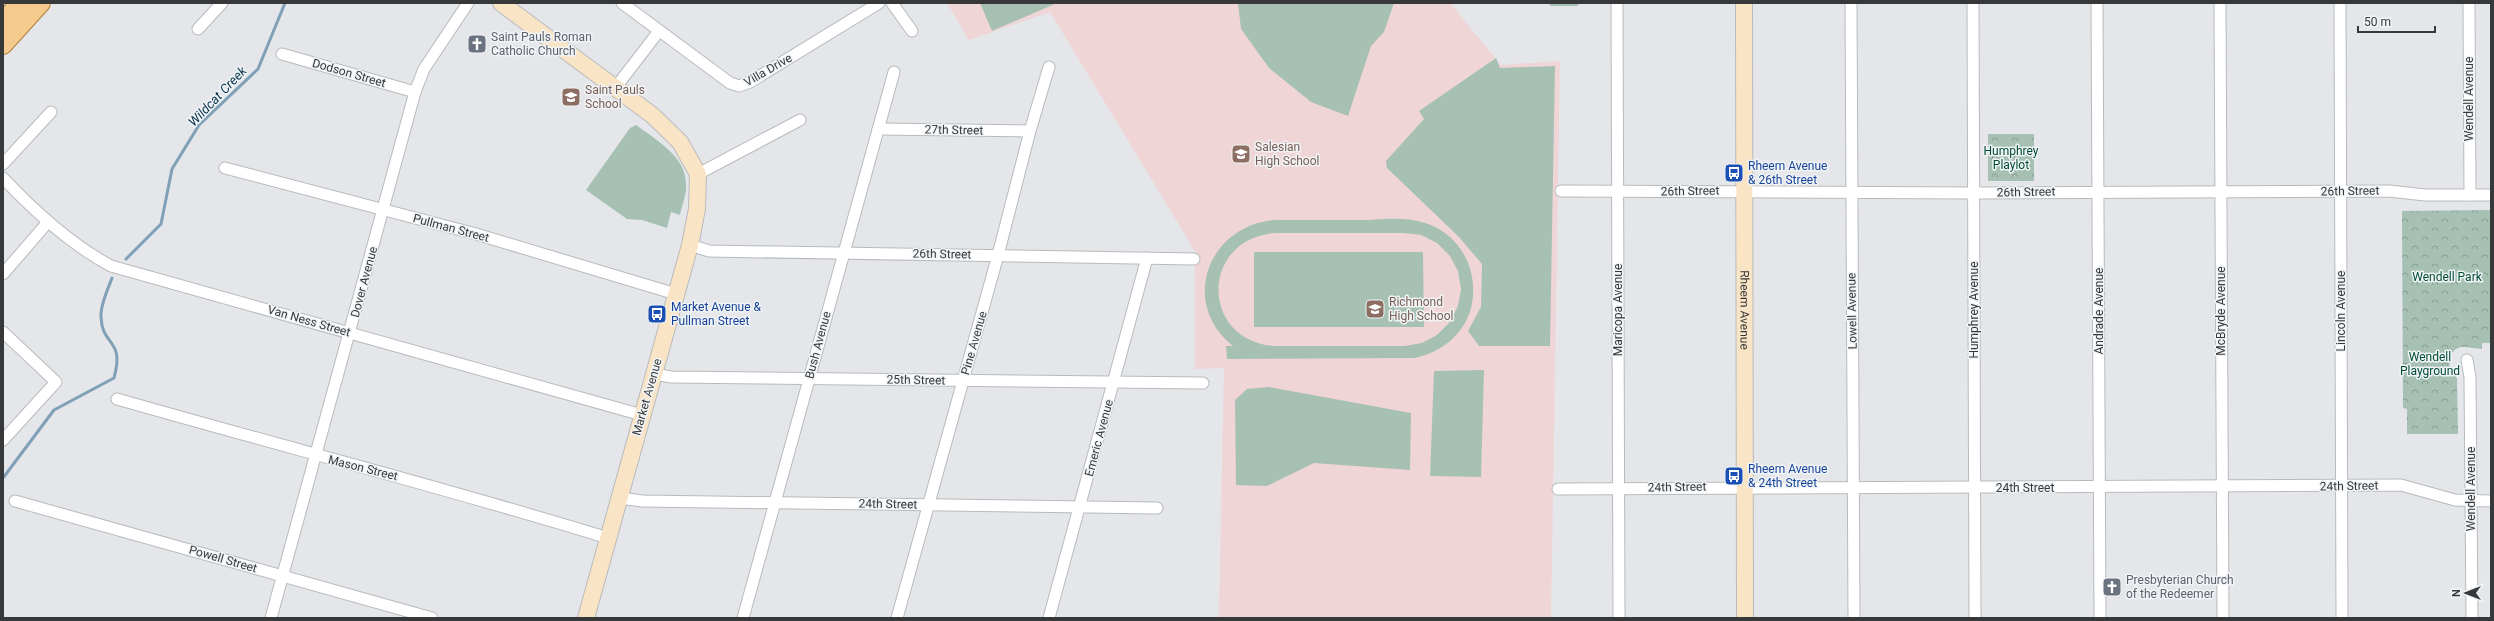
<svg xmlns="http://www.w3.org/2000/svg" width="2494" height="621" font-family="Roboto,sans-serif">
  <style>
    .education { fill: #f0d5d6 }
    .park { fill: url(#park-crowns) }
    .pitch { fill: #a6c1b3; fill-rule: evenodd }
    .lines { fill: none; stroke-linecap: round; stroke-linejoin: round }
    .stream { stroke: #7fa0b7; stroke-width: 3 }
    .street-casing { stroke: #b8bbbd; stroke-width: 13 }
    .secondary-casing { stroke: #b8bbbd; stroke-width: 18 }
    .primary-casing { stroke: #af803e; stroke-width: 20 }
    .street { stroke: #fff; stroke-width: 11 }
    .secondary { stroke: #fae4c6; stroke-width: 16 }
    .primary { stroke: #f5ca8d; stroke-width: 18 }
    .labels { text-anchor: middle; stroke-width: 3; stroke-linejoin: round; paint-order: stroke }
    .worship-label { font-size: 12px; fill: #5b616d; stroke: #f1f4f6; text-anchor: start }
    .street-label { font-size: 12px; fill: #373839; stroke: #f1f4f6 }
    .education-label { font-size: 12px; fill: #785e54; stroke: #f1f4f6; text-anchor: start }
    .park-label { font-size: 12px; fill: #004c33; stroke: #f1f4f6 }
    .transit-label { font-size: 12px; fill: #164399; stroke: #f1f4f6; text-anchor: start }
    .water-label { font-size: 13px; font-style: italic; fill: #06354d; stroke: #f1f4f6 }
  </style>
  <defs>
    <pattern id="park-crowns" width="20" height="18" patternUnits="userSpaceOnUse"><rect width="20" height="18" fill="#a6c1b3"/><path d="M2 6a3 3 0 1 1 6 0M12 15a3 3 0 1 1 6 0" fill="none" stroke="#889e93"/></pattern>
  </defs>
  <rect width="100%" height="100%" fill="#e4e6e9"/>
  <!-- education -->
  <path class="education" d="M 947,3 L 1450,3 L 1501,65 L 1560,61 L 1551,618 L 1219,618 L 1224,368 L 1195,369 L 1195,251 L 1050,12 L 969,40 Z"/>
  <!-- park -->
  <g class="park">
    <rect x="1988" y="134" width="46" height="47"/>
    <path d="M 2491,210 L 2491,343 L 2482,343 L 2482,349 C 2468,349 2457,341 2449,358 L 2450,371 L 2457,378 L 2458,434 L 2407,434 L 2407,409 L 2403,408 L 2402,211 Z"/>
  </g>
  <!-- pitch -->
  <g class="pitch">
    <path d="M 980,3 L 1057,3 L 992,31 Z"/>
    <path d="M 1238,3 L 1394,3 L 1384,32 L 1371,46 L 1348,116 L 1311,102 L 1269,68 L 1241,29 Z"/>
    <rect x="1550" y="3" width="28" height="3"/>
    <path d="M 1496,58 L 1500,68 L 1555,66 L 1550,346 L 1479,346 L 1468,331 L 1481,307 L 1482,264 L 1459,237 L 1387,168 L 1386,161 L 1424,119 L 1419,111 Z"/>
    <path d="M 636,125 C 656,140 686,156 686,184 C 687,194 682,205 680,215 L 671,212 L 667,228 L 642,220 L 627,219 L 586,190 L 630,128 Z"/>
    <path d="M 1274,220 C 1305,220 1337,220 1368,220 C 1387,219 1407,217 1425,223 C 1461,234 1480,272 1471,308 C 1464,335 1441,352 1415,358 L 1227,359 L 1226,346 L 1233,346 C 1179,303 1208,226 1274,220 ZM 1274,233 L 1404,233 L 1421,235 L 1437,243 L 1450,256 L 1458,271 L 1461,289 L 1458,306 L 1450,322 L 1437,335 L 1422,343 L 1404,346 L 1274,346 C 1200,340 1200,240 1274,233 Z"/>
    <path d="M 1254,252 L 1423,252 L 1424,327 L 1254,327 Z"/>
    <path d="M 1484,370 L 1481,477 L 1430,476 L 1434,371 Z"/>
    <path d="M 1268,387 L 1411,413 L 1410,470 L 1314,463 L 1267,486 L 1236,485 L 1235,400 L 1247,389 Z"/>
  </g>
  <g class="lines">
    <!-- stream -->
    <g class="stream">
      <path d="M 126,259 L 161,224 L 172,169 L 199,125 L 258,69 L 285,3"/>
      <path d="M 3,478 L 54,410 L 114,378 C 125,338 102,347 101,317 C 100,305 108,289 112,278"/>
    </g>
    <defs>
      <g id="street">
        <path d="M 622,3 L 730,83 L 739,86 L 750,82 L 879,3"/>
        <path d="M 892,3 L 912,31"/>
        <path d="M 1617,3 L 1619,618"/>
        <path d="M 1851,3 L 1854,618"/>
        <path d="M 1973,3 L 1975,618"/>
        <path d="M 2097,3 L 2100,618"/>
        <path d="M 2220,3 L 2223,618"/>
        <path d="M 2340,3 L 2342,618"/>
        <path d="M 2469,3 L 2470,195"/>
        <path d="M 198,29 L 222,3"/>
        <path d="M 282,54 L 415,92"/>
        <path d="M 616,87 L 659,31"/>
        <path d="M 878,129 L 1030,131"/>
        <path d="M 3,164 L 51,112"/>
        <path d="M 225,168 L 476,234 L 676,294"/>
        <path d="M 698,174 L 800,120"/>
        <path d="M 3,178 C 35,212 70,244 111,266 L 642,415"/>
        <path d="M 1561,191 L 1974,193 L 2389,191 L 2425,195 L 2491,195"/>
        <path d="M 690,245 L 709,251 L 1194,259"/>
        <path d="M 3,274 L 48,222"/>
        <path d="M 3,332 L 56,382 L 3,440"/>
        <path d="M 2467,360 L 2470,377 L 2472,618"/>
        <path d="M 654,374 L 671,377 L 1203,383"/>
        <path d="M 117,399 C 281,446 446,488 608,538"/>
        <path d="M 1558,489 L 2401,485 L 2455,500 L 2491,501"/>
        <path d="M 619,498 L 643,501 L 1157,508"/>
        <path d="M 15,501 L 432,618"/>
        <path d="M 271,618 L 415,92 L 424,69 L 468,3"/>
        <path d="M 743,618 L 894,72"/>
        <path d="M 897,618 L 998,255 L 1030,131 L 1049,67"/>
        <path d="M 1049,618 L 1147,258"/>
      </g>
      <g id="secondary">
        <path d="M 501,3 L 652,115 L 680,142 L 698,174 L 697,209 L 690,245 L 586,618"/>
        <path id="s1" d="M 1744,3 L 1745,618"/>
      </g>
      <g id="primary">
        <path d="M 3,22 L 20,3"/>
        <path d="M 3,45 L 41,3"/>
      </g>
    </defs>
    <!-- street casing -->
    <use href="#street" class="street-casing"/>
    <!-- secondary casing -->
    <use href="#secondary" class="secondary-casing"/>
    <!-- primary casing -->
    <use href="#primary" class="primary-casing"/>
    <!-- street -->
    <use href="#street" class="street"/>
    <!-- secondary -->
    <use href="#secondary" class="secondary"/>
    <!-- primary -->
    <use href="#primary" class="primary"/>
  </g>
  <!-- icons -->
  <defs>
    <symbol id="church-square" viewBox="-11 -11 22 22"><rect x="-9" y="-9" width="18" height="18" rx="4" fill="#6b7280" stroke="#f1f4f6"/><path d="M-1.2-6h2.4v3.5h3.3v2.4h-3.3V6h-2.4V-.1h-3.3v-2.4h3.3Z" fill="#fff"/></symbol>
    <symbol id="school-square" viewBox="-11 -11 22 22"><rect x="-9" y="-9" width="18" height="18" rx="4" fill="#8d6e63" stroke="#f1f4f6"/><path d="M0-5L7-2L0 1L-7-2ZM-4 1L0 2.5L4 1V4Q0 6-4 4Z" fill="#fff"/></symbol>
    <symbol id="bus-square" viewBox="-11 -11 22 22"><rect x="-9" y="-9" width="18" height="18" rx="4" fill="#1a4fb4" stroke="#f1f4f6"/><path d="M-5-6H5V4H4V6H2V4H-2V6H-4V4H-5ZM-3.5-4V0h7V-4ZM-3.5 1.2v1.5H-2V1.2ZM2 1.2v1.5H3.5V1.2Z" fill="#fff"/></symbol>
  </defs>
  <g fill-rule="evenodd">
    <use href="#church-square" x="466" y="33" width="22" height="22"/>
    <use href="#school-square" x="560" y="86" width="22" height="22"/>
    <use href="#school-square" x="1230" y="143" width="22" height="22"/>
    <use href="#bus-square" x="1723" y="162" width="22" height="22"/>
    <use href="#school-square" x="1364" y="298" width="22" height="22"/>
    <use href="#bus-square" x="646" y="303" width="22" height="22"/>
    <use href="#bus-square" x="1723" y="465" width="22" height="22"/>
    <use href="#church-square" x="2101" y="576" width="22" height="22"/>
  </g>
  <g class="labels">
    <!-- worship labels -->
    <g class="worship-label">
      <text x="491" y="41">Saint Pauls Roman<tspan x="491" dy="14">Catholic Church</tspan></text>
      <text x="2126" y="584">Presbyterian Church<tspan x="2126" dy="14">of the Redeemer</tspan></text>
    </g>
    <!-- street labels -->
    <g class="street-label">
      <text transform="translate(768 70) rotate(-30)" y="4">Villa Drive</text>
      <text transform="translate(349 73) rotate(16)" y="4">Dodson Street</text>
      <text transform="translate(2469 99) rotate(-90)" y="4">Wendell Avenue</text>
      <text transform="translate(954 130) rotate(1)" y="4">27th Street</text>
      <text transform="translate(1690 191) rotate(-1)" y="4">26th Street</text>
      <text transform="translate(2350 191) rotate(-1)" y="4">26th Street</text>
      <text transform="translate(2026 192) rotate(-1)" y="4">26th Street</text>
      <text transform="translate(451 228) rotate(15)" y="4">Pullman Street</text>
      <text transform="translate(942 254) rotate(1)" y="4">26th Street</text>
      <text transform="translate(364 282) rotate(-75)" y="4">Dover Avenue</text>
      <text transform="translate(1618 310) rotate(-90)" y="4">Maricopa Avenue</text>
      <text dy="4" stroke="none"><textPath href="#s1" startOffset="307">Rheem Avenue</textPath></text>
      <text transform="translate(1974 310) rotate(-90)" y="4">Humphrey Avenue</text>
      <text transform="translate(1852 311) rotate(-91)" y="4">Lowell Avenue</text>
      <text transform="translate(2099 311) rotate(-90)" y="4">Andrade Avenue</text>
      <text transform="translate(2221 311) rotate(-90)" y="4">McBryde Avenue</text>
      <text transform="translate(2341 311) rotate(-90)" y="4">Lincoln Avenue</text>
      <text transform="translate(309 321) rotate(16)" y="4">Van Ness Street</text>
      <text transform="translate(974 343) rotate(-74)" y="4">Pine Avenue</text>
      <text transform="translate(818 345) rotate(-75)" y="4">Bush Avenue</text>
      <text transform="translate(916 380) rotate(1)" y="4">25th Street</text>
      <text transform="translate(647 397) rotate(-74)" y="4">Market Avenue</text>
      <text transform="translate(1099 438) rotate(-75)" y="4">Emeric Avenue</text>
      <text transform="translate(363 468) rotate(14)" y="4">Mason Street</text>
      <text transform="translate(2349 486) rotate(-1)" y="4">24th Street</text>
      <text transform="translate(1677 487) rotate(-1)" y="4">24th Street</text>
      <text x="2025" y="492">24th Street</text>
      <text transform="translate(2471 489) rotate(-90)" y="4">Wendell Avenue</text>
      <text transform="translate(888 504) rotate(1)" y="4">24th Street</text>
      <text transform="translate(223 559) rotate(16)" y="4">Powell Street</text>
    </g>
    <!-- education labels -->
    <g class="education-label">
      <text x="585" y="94">Saint Pauls<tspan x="585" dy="14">School</tspan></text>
      <text x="1255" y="151">Salesian<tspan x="1255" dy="14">High School</tspan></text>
      <text x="1389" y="306">Richmond<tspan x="1389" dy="14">High School</tspan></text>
    </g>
    <!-- park labels -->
    <g class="park-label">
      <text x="2011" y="155">Humphrey<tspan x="2011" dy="14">Playlot</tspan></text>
      <text x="2447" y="281">Wendell Park</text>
      <text x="2430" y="361">Wendell<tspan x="2430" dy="14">Playground</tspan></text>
    </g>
    <!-- transit labels -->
    <g class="transit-label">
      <text x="1748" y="170">Rheem Avenue<tspan x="1748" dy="14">&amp; 26th Street</tspan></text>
      <text x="671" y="311">Market Avenue &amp;<tspan x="671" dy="14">Pullman Street</tspan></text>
      <text x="1748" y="473">Rheem Avenue<tspan x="1748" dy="14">&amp; 24th Street</tspan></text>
    </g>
    <!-- water labels -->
    <g class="water-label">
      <text transform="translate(217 96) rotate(-46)" y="5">Wildcat Creek</text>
    </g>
  </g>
  <!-- border -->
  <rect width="2494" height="621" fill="none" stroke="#373839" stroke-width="8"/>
  <!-- north arrow -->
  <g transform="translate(2466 593) rotate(270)" stroke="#f1f4f6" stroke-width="3" paint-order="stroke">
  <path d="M0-3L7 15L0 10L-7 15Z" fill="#373839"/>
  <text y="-6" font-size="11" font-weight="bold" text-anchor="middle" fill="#373839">N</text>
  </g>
  <!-- scale -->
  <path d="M2358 26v6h77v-6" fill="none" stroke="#373839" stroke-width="2"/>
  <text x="2364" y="26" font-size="12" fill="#373839" stroke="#f1f4f6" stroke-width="3" paint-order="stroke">50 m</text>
</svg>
